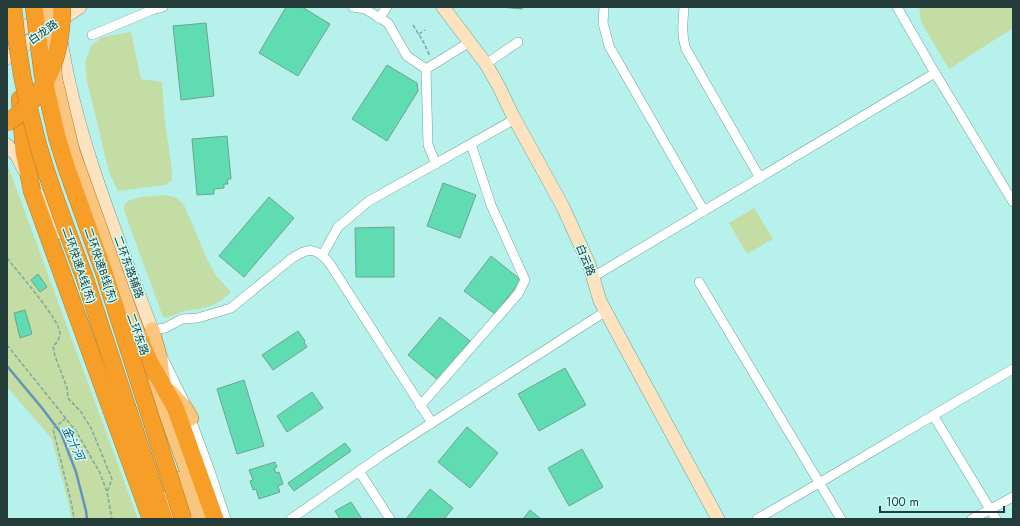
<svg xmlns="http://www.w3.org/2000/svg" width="1020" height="526" font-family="Jost,'Noto Sans SC',sans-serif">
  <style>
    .green { fill: #c3dda5 }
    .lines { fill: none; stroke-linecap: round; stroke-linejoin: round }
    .stream { stroke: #6394ba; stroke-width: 2.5 }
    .building { fill: #60dcb2; stroke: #70a28e }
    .street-casing { stroke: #6aa39e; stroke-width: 10 }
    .secondary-casing { stroke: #6aa39e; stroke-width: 14 }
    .primary-casing { stroke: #ac7b2e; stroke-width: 16 }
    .highway-casing { stroke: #ac7b2e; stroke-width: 18 }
    .path { stroke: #7aa8a3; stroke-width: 1.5; stroke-dasharray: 4 2; stroke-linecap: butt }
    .street { stroke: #fff; stroke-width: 9 }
    .secondary { stroke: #fce2be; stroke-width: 13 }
    .primary { stroke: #fac57e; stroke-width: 15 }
    .highway { stroke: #f69e28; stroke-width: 17 }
    .primary-bridge-casing { stroke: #ac7b2e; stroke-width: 16; stroke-linecap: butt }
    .highway-bridge-casing { stroke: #ac7b2e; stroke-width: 18; stroke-linecap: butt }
    .primary-bridge { stroke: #fac57e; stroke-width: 15 }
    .highway-bridge { stroke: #f69e28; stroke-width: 17 }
    .labels { text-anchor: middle; stroke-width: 3; stroke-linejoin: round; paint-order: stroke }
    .street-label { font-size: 11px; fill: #233b39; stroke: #cdfdf7 }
    .water-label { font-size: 12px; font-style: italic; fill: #215684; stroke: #cdfdf7 }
  </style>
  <rect width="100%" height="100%" fill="#b6f2eb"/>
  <!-- green -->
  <g class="green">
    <path d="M 919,7 L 1013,7 L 1013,28 L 949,69 L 921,22 Z"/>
    <path d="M 131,32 L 141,79 L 162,82 L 165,122 L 172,170 L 172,180 L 165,185 L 118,191 L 109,172 L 87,81 L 85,63 L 91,46 L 102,37 Z"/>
    <path d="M 7,163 L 138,519 L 71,519 L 70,510 L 52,439 L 7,387 Z"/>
    <path d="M 165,195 C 175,196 180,199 185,207 L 206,257 L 216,276 L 231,292 C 222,301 213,306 200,309 C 194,310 187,310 181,312 C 175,314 170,319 163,317 L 126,216 C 125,212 123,208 125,204 C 130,196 156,196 165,195 Z"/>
    <path d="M 754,208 L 773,239 L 747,254 L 729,223 Z"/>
  </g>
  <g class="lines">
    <!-- stream -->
    <path class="stream" d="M 7,366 L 42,408 L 61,433 L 76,472 L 86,511 L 87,519"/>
  </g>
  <!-- building -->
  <g class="building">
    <path d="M 286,7 L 302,7 L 330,24 L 298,76 L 259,53 Z"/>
    <path d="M 501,7 L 522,7 L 522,9 Z"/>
    <path d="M 206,23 L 214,96 L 181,100 L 173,26 Z"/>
    <path d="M 387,65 L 417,83 L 418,91 L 387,141 L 352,119 Z"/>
    <path d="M 227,136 L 231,179 L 227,179 L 228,184 L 224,184 L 224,188 L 214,189 L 214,194 L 197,195 L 192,139 Z"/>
    <path d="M 443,183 L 476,195 L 460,238 L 427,226 Z"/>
    <path d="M 269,197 L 294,218 L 244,277 L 219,256 Z"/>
    <path d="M 394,227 L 394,277 L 356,277 L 355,228 Z"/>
    <path d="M 491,256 L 521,280 L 495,314 L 464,291 Z"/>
    <path d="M 38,274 L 47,287 L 40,292 L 31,280 Z"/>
    <path d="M 25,310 L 32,334 L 20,338 L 14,313 Z"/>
    <path d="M 440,317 L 470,341 L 438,380 L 408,355 Z"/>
    <path d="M 298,331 L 305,341 L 304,342 L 307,347 L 273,370 L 262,355 Z"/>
    <path d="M 565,368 L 586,405 L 539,431 L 518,394 Z"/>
    <path d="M 244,380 L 264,446 L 237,454 L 217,389 Z"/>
    <path d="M 312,392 L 323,408 L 287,432 L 277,416 Z"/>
    <path d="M 467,427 L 498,453 L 470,488 L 438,462 Z"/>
    <path d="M 345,443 L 351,451 L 294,491 L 288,483 Z"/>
    <path d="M 582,449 L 603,487 L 569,506 L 548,468 Z"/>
    <path d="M 275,462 L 277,467 L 274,468 L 276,473 L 279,472 L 283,484 L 278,486 L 280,492 L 259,499 L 256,489 L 253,490 L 250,481 L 253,480 L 249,470 Z"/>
    <path d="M 430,489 L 453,508 L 444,519 L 406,519 Z"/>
    <path d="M 351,502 L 362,519 L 340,519 L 335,511 Z"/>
    <path d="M 530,510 L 541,519 L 523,519 Z"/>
  </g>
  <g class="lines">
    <defs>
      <g id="street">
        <path d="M 353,7 L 365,9 L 388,23 L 407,56 L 426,69 L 428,145 L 436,164"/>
        <path d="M 604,7 L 603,23 L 609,46 L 704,211"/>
        <path d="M 684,7 C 683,22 681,35 686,49 L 760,178"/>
        <path d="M 897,7 L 935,73 L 1013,202"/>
        <path d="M 379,18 L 387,7"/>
        <path d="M 92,35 L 152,10 L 163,7"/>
        <path d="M 486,64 L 518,42"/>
        <path d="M 426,69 L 470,42"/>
        <path d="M 323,254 L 338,227 L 369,201 L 515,119"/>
        <path d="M 593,277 L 935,73"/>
        <path d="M 699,282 L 841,519"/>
        <path d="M 153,333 L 152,330 L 165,328 L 182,319 L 198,318 L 231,308 L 291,259 C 308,247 317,247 330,264 L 432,423"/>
        <path d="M 163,358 L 185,403"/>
        <path d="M 420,406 L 518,294 L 525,280 L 491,205 L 471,144"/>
        <path d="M 189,414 L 210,471 L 226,519"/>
        <path d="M 933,415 L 996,519"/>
        <path d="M 359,471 L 390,519"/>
        <path d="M 291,519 L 382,455 L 606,311"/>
        <path d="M 757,519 C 843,470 927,418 1013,369"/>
        <path d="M 972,519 L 1013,497"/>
      </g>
      <g id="secondary">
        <path d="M 443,7 L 486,64 L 498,85 L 513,116 L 563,207 L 589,264 L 600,301 L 718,519"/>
        <path d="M 7,38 L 43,16"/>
        <path d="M 61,41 C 77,141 117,235 152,330"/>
        <path d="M 7,58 L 46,29 L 80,7"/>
        <path d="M 7,145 L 17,156 L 24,170"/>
        <path d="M 39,195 L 62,233"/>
        <path d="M 165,498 L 173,519"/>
      </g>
      <g id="primary">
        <path d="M 152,330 L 160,359 L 163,385"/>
        <path d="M 155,383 L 205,519"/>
        <path d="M 170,392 L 185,408 L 191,418"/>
        <path d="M 178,479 L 193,519"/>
      </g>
      <g id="highway">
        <path d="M 20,99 L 24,151 L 32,191 L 151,519"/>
        <path d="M 85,279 L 164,519"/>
        <path d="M 138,335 L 149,361 L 175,407 L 215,519"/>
      </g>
    </defs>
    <!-- street casing -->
    <use href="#street" class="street-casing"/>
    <!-- secondary casing -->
    <use href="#secondary" class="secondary-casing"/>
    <!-- primary casing -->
    <use href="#primary" class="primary-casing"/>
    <!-- highway casing -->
    <use href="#highway" class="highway-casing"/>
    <!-- path -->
    <g class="path">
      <path d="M 413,25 L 424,43 L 430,56"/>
      <path d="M 419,34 L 425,30"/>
      <path d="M 7,258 C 17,271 60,320 60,333 C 60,338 57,343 53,346 L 55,356 L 67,388 L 68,398 L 81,412 L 91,428 L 112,479 L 107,492"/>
      <path d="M 7,345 L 76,431 L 100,473 L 107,492 L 112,519"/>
      <path d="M 66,418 L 53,429 L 72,506 L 74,519"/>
    </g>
    <!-- street -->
    <use href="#street" class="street"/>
    <!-- secondary -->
    <use href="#secondary" class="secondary"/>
    <!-- primary -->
    <use href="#primary" class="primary"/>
    <!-- highway -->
    <use href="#highway" class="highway"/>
    <defs>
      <path id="primary-bridge" d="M 46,7 L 55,80 L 72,151 L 138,335"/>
      <g id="highway-bridge">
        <path d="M 13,7 C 17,52 25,97 37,141 C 50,188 68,233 85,279"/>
        <path d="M 34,7 L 43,76 L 57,137 L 67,169 L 104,272 L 183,519"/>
        <path d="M 7,123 C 48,95 62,55 62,7"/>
      </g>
    </defs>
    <!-- primary-bridge casing -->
    <use href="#primary-bridge" class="primary-bridge-casing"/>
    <!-- highway-bridge casing -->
    <use href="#highway-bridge" class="highway-bridge-casing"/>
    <!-- primary-bridge -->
    <use href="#primary-bridge" class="primary-bridge"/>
    <!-- highway-bridge -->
    <use href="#highway-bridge" class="highway-bridge"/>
  </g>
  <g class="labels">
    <!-- street labels -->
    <g class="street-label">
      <text transform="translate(43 32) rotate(-35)" y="4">白龙路</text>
      <text transform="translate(586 260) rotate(68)" y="4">白云路</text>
      <text transform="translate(79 265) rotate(71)" y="4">二环快速A线(东)</text>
      <text transform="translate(101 265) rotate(71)" y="4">二环快速B线(东)</text>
      <text transform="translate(129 267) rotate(70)" y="4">二环东路辅路</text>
      <text transform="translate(138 334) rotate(70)" y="4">二环东路</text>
    </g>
    <!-- water labels -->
    <g class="water-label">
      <text transform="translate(73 443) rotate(65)" y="4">金汁河</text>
    </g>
  </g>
  <!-- border -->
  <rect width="1020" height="526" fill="none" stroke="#233b39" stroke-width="16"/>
  <!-- scale -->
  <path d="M880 506v6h124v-6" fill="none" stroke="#233b39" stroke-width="2"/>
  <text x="886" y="506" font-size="12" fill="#233b39" stroke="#cdfdf7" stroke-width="3" paint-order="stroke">100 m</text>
</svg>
